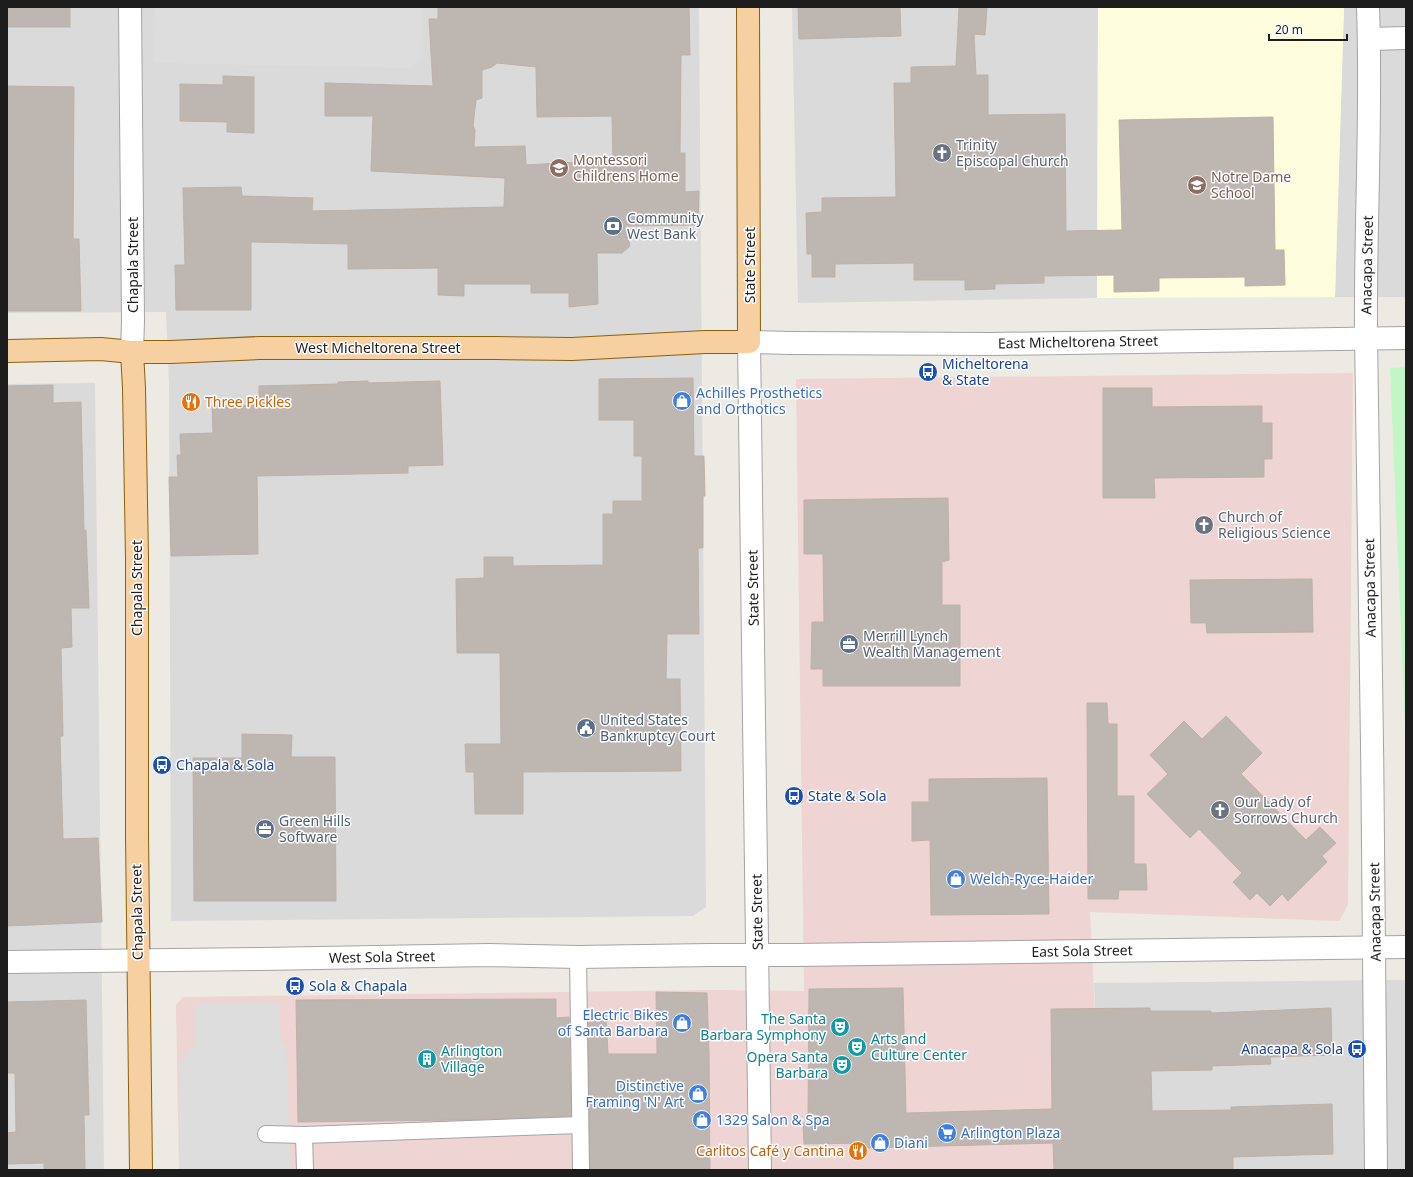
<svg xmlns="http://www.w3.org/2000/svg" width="1413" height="1177" font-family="'Noto Sans',sans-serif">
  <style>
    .residential { fill: #dbdada }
    .commercial { fill: #eed4d3 }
    .education { fill: #fdfddd }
    .park { fill: #c2f6c6 }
    .parking { fill: #ddd }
    .building { fill: #beb6b0; stroke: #beb1a7; fill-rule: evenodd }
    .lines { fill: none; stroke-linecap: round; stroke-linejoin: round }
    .pedestrian-casing { stroke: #a4a4a4; stroke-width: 18 }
    .minor-casing { stroke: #a4a4a4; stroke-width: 24 }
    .tertiary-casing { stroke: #a4a4a4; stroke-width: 24 }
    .primary-casing { stroke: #8c6009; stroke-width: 24 }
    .pedestrian { stroke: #fff; stroke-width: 16 }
    .minor { stroke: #fff; stroke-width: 22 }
    .tertiary { stroke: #fff; stroke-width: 22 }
    .primary { stroke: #f6d0a0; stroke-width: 22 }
    .labels { text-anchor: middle; stroke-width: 3; stroke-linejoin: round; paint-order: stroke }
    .worship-label { font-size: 14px; fill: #5b616d; stroke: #fff; text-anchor: start }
    .education-label { font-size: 14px; fill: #785e54; stroke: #fff; text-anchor: start }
    .service-label { font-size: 14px; fill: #4e5e75; stroke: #fff; text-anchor: start }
    .street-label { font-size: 14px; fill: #1d1d1d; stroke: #fff }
    .transit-label { font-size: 14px; fill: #164399; stroke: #fff; text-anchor: start }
    .shop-label { font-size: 14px; fill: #366cbe; stroke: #fff; text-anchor: start }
    .food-label { font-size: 14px; fill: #c56008; stroke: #fff; text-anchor: start }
    .culture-label { font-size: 14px; fill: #0d838f; stroke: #fff; text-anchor: end }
  </style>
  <rect width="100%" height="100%" fill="#edeae3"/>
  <!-- residential -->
  <g class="residential">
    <path d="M 7,7 L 699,7 L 706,907 L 693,916 L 171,921 L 169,384 L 166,312 L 7,313 Z"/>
    <path d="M 792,7 L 1098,7 L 1097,298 L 798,303 Z"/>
    <path d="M 1344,7 L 1406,7 L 1406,297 L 1335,297 Z"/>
    <path d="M 95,383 L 104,1170 L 7,1170 L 7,384 Z"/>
    <path d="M 1406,980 L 1406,1170 L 1103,1170 L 1094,983 Z"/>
  </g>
  <!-- commercial -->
  <path class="commercial" d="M 1353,373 L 1348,905 L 1339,921 L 1090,912 L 1103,1170 L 179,1170 L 176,1005 L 183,997 L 710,990 L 804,991 L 796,379 Z"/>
  <!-- education -->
  <path class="education" d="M 1098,7 L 1344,7 L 1335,297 L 1097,298 Z"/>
  <!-- park -->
  <path class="park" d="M 1406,367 L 1406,750 L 1390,368 Z"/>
  <!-- parking -->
  <g class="parking">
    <path d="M 155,7 L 422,7 L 421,58 L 410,68 L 154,63 Z"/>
    <path d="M 196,1004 L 279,1004 L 281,1043 L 286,1044 L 291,1170 L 180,1170 L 180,1061 L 196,1042 Z"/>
  </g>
  <!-- building -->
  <g class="building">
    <rect x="7" y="7" width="63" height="20"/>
    <path d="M 438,7 L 689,7 L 690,55 L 681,55 L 680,153 L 685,153 L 685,192 L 699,191 L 698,225 L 625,226 L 630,246 L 622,253 L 597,253 L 598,304 L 569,307 L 569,293 L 531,293 L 531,284 L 464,284 L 464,296 L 438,295 L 438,268 L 348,269 L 348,244 L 251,242 L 251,310 L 176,310 L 175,265 L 185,265 L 183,188 L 241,187 L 242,196 L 313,198 L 312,211 L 504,207 L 505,178 L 371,171 L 373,116 L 325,116 L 325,83 L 433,86 L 429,19 L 438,19 ZM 497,63 L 536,67 L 537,117 L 612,116 L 613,160 L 526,165 L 525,146 L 474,147 L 475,130 L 473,126 L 476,100 L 482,98 L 482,70 L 492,67 Z"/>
    <path d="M 798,7 L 900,7 L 901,36 L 799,39 Z"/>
    <path d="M 959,7 L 987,7 L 985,35 L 974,34 L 976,75 L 988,75 L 988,115 L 1065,114 L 1066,231 L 1122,230 L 1119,120 L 1273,117 L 1275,250 L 1284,250 L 1285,285 L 1245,286 L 1245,277 L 1159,278 L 1159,291 L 1114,292 L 1114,275 L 1044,276 L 1044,283 L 995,284 L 995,289 L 965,290 L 965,280 L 914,280 L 914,263 L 835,264 L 835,277 L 812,277 L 812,254 L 807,254 L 806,213 L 822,212 L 822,198 L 896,197 L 894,83 L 911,83 L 911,67 L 956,66 Z"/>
    <path d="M 223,76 L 254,77 L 254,133 L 227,132 L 227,122 L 180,121 L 180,84 L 223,85 Z"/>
    <path d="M 7,86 L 74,87 L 73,239 L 79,239 L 81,311 L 7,311 Z"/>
    <path d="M 693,378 L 694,456 L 704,456 L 705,496 L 703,496 L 703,548 L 698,548 L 699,634 L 667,634 L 666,679 L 680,679 L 681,771 L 523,772 L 523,814 L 475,814 L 474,772 L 466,772 L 465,744 L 501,744 L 500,653 L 457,653 L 456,579 L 484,578 L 484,557 L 513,557 L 513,566 L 603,565 L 603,514 L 613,514 L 613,501 L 642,501 L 642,456 L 634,456 L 634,420 L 599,420 L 599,379 Z"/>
    <path d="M 368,381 L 368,383 L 440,381 L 443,465 L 408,466 L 408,473 L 257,476 L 258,554 L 171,556 L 169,477 L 178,477 L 177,455 L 181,455 L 180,434 L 213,433 L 212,406 L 259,405 L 259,386 L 338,384 L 338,382 Z"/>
    <path d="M 53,385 L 53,403 L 81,402 L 84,531 L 86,530 L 89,608 L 71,608 L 72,647 L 61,648 L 63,736 L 60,736 L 63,839 L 98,838 L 102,922 L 7,926 L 7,386 Z"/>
    <path d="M 1103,388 L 1152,388 L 1152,407 L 1262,406 L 1262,423 L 1272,423 L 1272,459 L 1264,459 L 1264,477 L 1154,478 L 1155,498 L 1103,498 Z"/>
    <path d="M 948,498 L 949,560 L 942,562 L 942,605 L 960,605 L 960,686 L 823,686 L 823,669 L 811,669 L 812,622 L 824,622 L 823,554 L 804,554 L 804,500 Z"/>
    <path d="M 1312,579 L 1313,632 L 1207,633 L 1206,623 L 1191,623 L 1190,580 Z"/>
    <path d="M 1087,703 L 1107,703 L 1108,724 L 1117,724 L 1117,796 L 1134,796 L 1134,864 L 1146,864 L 1147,890 L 1119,890 L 1118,899 L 1088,899 Z"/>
    <path d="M 1226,716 L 1262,753 L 1241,774 L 1306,840 L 1320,827 L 1336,843 L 1322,856 L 1327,862 L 1288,901 L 1282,894 L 1270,906 L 1257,893 L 1250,900 L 1233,882 L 1242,873 L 1199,829 L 1190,838 L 1147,794 L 1168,774 L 1150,755 L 1184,721 L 1202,739 Z"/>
    <path d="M 242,734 L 292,735 L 291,757 L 335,757 L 336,901 L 194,901 L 193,758 L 242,758 Z"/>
    <path d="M 1047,778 L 1049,914 L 931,915 L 930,840 L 912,841 L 912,802 L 929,802 L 929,779 Z"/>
    <path d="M 903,988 L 906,1113 L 1052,1109 L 1051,1009 L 1150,1008 L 1150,1011 L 1211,1011 L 1211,1013 L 1331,1008 L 1332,1055 L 1270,1057 L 1271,1064 L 1212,1066 L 1212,1070 L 1151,1071 L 1152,1111 L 1231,1110 L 1231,1107 L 1332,1104 L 1333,1154 L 1233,1157 L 1233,1170 L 1054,1170 L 1053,1143 L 866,1148 L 866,1143 L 804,1144 L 803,1123 L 808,1123 L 809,989 Z"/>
    <path d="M 656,992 L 707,993 L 709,1053 L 710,1170 L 590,1170 L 588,1016 L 606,1015 L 608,1054 L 657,1054 Z"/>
    <path d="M 556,999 L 556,1018 L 569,1017 L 571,1116 L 459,1120 L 298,1122 L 296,1000 Z"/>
    <path d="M 86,1000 L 89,1115 L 84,1115 L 85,1170 L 44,1170 L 44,1163 L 7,1164 L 7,1133 L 16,1132 L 15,1073 L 7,1073 L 7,1002 Z"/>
  </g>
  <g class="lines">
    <defs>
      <g id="pedestrian">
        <path d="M 578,957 L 581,1170"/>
        <path d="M 266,1134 L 304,1135"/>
        <path d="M 305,1170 L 304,1135 L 580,1125"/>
      </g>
      <g id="minor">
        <path d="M 1370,39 L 1406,38"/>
        <path d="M 749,342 L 760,1170"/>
        <path d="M 7,962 L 262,959 L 489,955 L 578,957 L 710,955 L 796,955 L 1406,947"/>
      </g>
      <g id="tertiary">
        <path d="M 130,7 L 133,321 L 132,352"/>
        <path d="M 1368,7 C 1372,116 1365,225 1366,334 C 1370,613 1375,891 1376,1170"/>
        <path d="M 749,342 L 791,343 L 992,344 L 1406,338"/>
      </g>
      <g id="primary">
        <path d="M 7,351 L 101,349 L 132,352 L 171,352 L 259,348 L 495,348 L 572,349 L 705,342 L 749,342 L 748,7"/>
        <path d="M 132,352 L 134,388 L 137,558 L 137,836 L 141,1170"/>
      </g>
    </defs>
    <!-- pedestrian casing -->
    <use href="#pedestrian" class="pedestrian-casing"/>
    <!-- minor casing -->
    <use href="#minor" class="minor-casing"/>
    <!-- tertiary casing -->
    <use href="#tertiary" class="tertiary-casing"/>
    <!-- primary casing -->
    <use href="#primary" class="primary-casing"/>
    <!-- pedestrian -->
    <use href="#pedestrian" class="pedestrian"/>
    <!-- minor -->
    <use href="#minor" class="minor"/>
    <!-- tertiary -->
    <use href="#tertiary" class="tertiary"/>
    <!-- primary -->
    <use href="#primary" class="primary"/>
  </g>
  <!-- icons -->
  <defs>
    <symbol id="church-disc" viewBox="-11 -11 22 22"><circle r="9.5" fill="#6b7280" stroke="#fff"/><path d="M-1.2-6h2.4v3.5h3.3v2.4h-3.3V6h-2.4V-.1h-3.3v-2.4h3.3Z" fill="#fff"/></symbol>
    <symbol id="school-disc" viewBox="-11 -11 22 22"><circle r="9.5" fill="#8d6e63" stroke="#fff"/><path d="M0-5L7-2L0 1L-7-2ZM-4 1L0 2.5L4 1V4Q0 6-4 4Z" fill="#fff"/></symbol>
    <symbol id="bank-disc" viewBox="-11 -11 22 22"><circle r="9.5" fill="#5c6f8a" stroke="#fff"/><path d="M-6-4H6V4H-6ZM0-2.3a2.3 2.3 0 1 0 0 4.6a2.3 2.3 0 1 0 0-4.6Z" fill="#fff"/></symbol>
    <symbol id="bus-disc" viewBox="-11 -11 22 22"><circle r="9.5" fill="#1a4fb4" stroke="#fff"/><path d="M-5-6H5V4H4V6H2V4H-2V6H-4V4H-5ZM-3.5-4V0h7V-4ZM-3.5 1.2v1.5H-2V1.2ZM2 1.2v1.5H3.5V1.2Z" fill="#fff"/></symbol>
    <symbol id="shop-disc" viewBox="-11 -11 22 22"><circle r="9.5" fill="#3f7fe0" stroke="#fff"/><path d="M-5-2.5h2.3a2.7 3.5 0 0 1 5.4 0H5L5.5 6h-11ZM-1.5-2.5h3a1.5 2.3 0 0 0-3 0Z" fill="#fff"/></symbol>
    <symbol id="restaurant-disc" viewBox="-11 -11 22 22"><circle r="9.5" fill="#e8710a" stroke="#fff"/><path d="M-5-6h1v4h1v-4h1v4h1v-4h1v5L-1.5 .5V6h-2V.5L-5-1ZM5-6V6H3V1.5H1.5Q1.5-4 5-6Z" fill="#fff"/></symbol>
    <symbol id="office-disc" viewBox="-11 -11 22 22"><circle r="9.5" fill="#5c6f8a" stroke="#fff"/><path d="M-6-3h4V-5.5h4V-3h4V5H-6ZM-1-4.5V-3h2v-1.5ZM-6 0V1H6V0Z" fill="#fff"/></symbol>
    <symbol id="civic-disc" viewBox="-11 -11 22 22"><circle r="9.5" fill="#5c6f8a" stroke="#fff"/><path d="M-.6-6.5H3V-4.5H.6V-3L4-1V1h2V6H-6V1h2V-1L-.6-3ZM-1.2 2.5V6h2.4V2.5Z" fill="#fff"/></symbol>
    <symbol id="theatre-disc" viewBox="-11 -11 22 22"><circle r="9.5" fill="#0f9aa8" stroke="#fff"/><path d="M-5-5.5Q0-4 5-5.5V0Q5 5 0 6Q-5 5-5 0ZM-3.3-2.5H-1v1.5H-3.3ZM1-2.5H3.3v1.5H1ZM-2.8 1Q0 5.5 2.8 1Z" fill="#fff"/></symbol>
    <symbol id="building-disc" viewBox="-11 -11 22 22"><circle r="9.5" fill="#0f9aa8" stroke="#fff"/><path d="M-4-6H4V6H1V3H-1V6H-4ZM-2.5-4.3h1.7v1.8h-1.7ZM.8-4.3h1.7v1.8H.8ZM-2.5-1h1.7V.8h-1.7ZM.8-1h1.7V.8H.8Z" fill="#fff"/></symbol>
    <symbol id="supermarket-disc" viewBox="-11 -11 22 22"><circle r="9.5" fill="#3f7fe0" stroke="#fff"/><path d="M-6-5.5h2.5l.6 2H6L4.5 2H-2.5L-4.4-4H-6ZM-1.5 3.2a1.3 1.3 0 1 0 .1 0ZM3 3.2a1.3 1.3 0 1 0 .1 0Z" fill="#fff"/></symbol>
  </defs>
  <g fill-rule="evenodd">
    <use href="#church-disc" x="931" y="142" width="22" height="22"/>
    <use href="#school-disc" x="548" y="157" width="22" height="22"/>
    <use href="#school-disc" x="1186" y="174" width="22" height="22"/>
    <use href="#bank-disc" x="602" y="215" width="22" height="22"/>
    <use href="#bus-disc" x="917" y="361" width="22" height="22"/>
    <use href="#shop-disc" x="671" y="390" width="22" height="22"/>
    <use href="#restaurant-disc" x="180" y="391" width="22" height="22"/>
    <use href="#church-disc" x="1193" y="514" width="22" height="22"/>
    <use href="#office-disc" x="838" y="633" width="22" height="22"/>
    <use href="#civic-disc" x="575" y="717" width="22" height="22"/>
    <use href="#bus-disc" x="151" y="754" width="22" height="22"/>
    <use href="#bus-disc" x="783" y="785" width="22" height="22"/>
    <use href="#church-disc" x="1209" y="799" width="22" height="22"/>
    <use href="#office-disc" x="254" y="818" width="22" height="22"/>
    <use href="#shop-disc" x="945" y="868" width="22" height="22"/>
    <use href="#bus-disc" x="284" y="975" width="22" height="22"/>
    <use href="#shop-disc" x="671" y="1012" width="22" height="22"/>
    <use href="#theatre-disc" x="829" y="1016" width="22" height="22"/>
    <use href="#theatre-disc" x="846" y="1036" width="22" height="22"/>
    <use href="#bus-disc" x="1346" y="1038" width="22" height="22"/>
    <use href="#building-disc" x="416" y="1048" width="22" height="22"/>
    <use href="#theatre-disc" x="831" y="1054" width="22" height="22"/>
    <use href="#shop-disc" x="687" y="1083" width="22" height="22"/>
    <use href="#shop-disc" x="691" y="1109" width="22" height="22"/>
    <use href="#supermarket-disc" x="936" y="1122" width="22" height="22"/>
    <use href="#shop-disc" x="869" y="1132" width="22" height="22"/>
    <use href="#restaurant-disc" x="847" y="1140" width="22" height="22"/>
  </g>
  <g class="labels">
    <!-- worship labels -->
    <g class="worship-label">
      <text x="956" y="150">Trinity<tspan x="956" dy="16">Episcopal Church</tspan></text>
      <text x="1218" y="522">Church of<tspan x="1218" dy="16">Religious Science</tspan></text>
      <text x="1234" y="807">Our Lady of<tspan x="1234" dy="16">Sorrows Church</tspan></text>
    </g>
    <!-- education labels -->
    <g class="education-label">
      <text x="573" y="165">Montessori<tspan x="573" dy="16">Childrens Home</tspan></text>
      <text x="1211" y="182">Notre Dame<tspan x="1211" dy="16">School</tspan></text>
    </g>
    <!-- service labels -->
    <g class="service-label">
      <text x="627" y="223">Community<tspan x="627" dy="16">West Bank</tspan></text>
      <text x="863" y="641">Merrill Lynch<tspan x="863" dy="16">Wealth Management</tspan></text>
      <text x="600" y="725">United States<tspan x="600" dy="16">Bankruptcy Court</tspan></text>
      <text x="279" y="826">Green Hills<tspan x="279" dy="16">Software</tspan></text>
    </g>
    <!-- street labels -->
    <g class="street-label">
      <text transform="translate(133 265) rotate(-90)" y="5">Chapala Street</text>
      <text transform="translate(750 265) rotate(-90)" y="5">State Street</text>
      <text transform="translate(1367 265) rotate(-89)" y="5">Anacapa Street</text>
      <text transform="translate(1078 342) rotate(-1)" y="5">East Micheltorena Street</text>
      <text x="378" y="353">West Micheltorena Street</text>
      <text transform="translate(137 588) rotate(-90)" y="5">Chapala Street</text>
      <text transform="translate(753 588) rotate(-91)" y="5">State Street</text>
      <text transform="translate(1370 588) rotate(-91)" y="5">Anacapa Street</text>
      <text transform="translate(137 912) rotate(-91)" y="5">Chapala Street</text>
      <text transform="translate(757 912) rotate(-91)" y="5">State Street</text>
      <text transform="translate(1375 912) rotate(-91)" y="5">Anacapa Street</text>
      <text transform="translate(1082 951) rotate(-1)" y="5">East Sola Street</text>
      <text transform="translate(382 957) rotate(-1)" y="5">West Sola Street</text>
    </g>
    <!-- transit labels -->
    <g class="transit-label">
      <text x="942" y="369">Micheltorena<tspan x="942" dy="16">&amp; State</tspan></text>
      <text x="176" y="770">Chapala &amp; Sola</text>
      <text x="808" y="801">State &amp; Sola</text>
      <text x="309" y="991">Sola &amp; Chapala</text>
      <text x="1343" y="1054" text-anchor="end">Anacapa &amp; Sola</text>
    </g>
    <!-- shop labels -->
    <g class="shop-label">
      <text x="696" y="398">Achilles Prosthetics<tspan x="696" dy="16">and Orthotics</tspan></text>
      <text x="970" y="884">Welch-Ryce-Haider</text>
      <text x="668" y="1020" text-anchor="end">Electric Bikes<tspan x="668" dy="16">of Santa Barbara</tspan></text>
      <text x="684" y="1091" text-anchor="end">Distinctive<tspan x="684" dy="16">Framing 'N' Art</tspan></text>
      <text x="716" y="1125">1329 Salon &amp; Spa</text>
      <text x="961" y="1138">Arlington Plaza</text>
      <text x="894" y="1148">Diani</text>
    </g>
    <!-- food labels -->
    <g class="food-label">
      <text x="205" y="407">Three Pickles</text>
      <text x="844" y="1156" text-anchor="end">Carlitos Café y Cantina</text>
    </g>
    <!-- culture labels -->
    <g class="culture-label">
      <text x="826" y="1024">The Santa<tspan x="826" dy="16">Barbara Symphony</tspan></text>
      <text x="871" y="1044" text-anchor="start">Arts and<tspan x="871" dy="16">Culture Center</tspan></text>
      <text x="441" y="1056" text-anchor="start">Arlington<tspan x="441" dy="16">Village</tspan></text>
      <text x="828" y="1062">Opera Santa<tspan x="828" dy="16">Barbara</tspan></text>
    </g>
  </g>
  <!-- border -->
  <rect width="1413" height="1177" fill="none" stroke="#1d1d1d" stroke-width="16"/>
  <!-- scale -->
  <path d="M1269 34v6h78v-6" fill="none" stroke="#1d1d1d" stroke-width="2"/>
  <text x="1275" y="34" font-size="12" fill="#1d1d1d" stroke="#ffffff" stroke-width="3" paint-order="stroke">20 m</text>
</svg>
